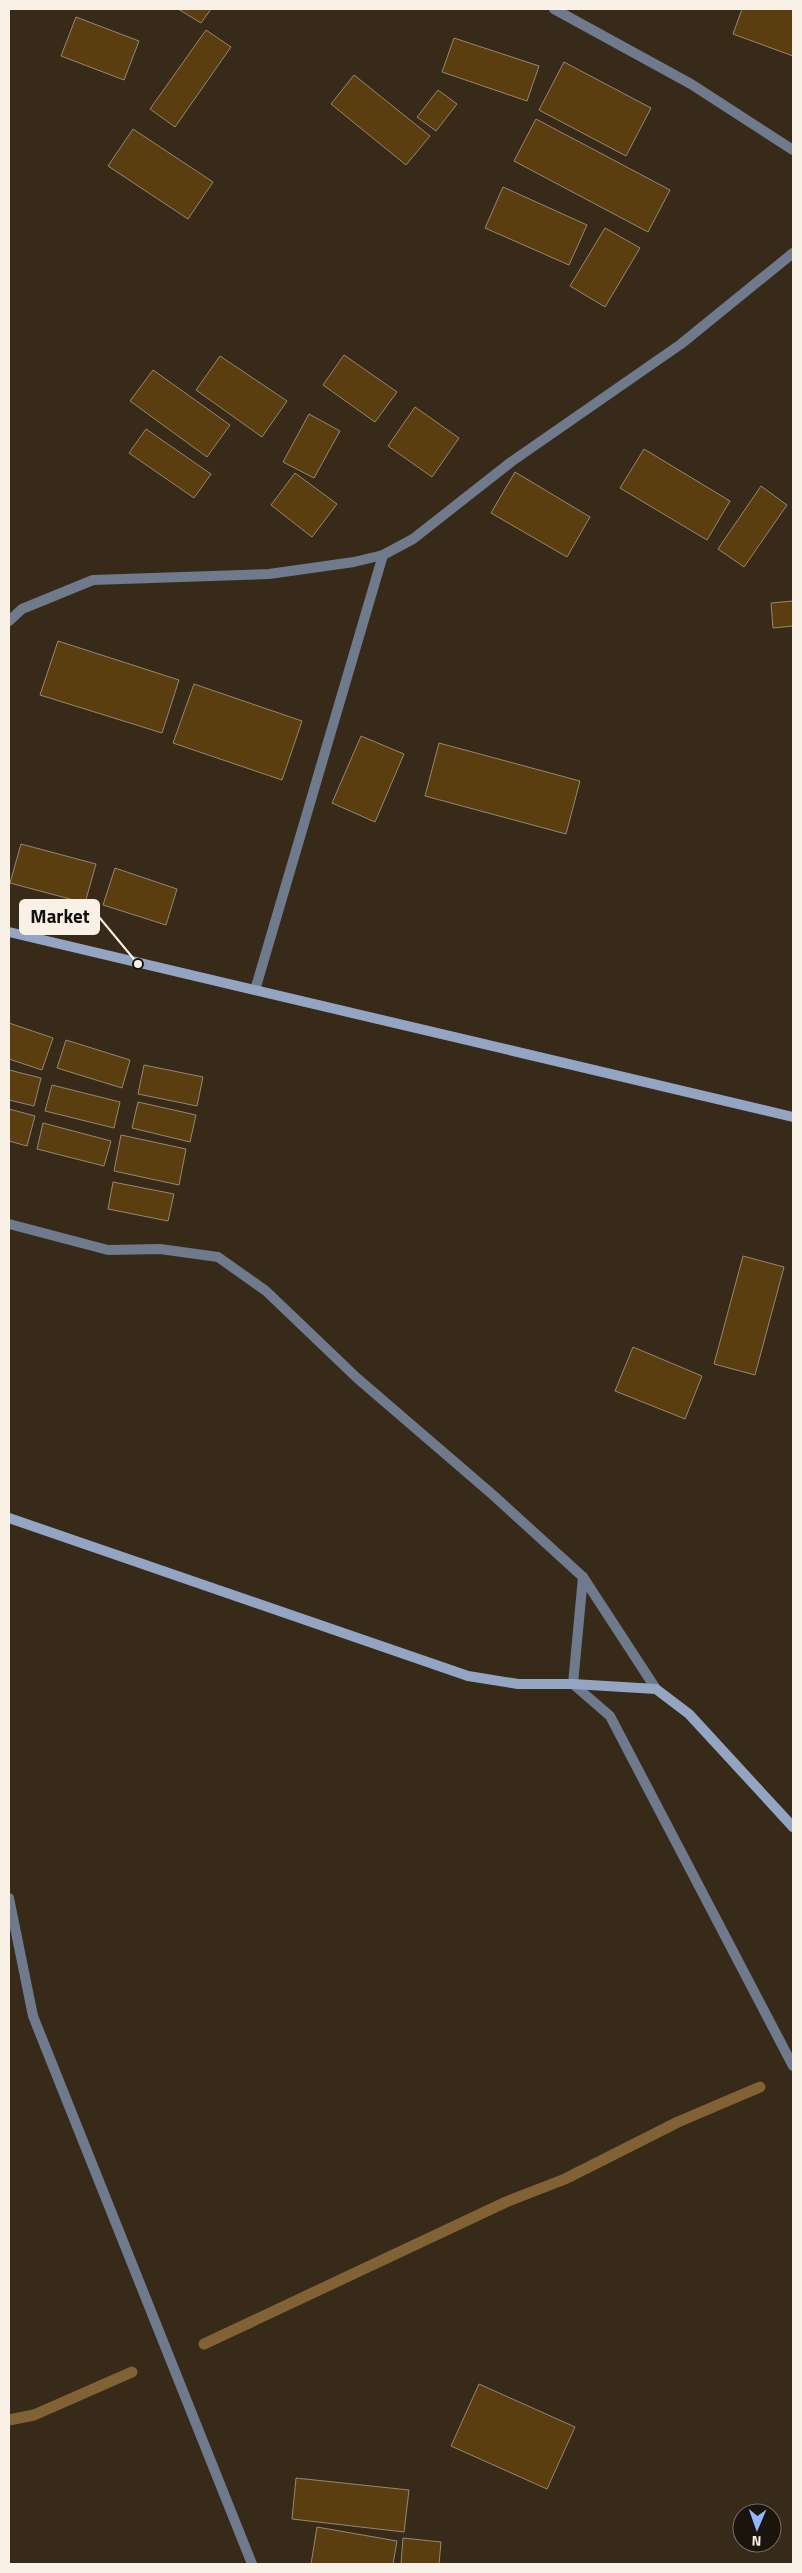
<svg xmlns="http://www.w3.org/2000/svg" width="802" height="2573" font-family="'Titillium Web',sans-serif">
  <style>
    .lines { fill: none; stroke-linecap: round; stroke-linejoin: round }
    .stream { stroke: #806235; stroke-width: 11 }
    .building { fill: #5b3e0f; stroke: #968772 }
    .street { stroke: #6f7a8d; stroke-width: 10 }
    .secondary { stroke: #94a5c4; stroke-width: 10 }
    .leader { fill: none; stroke: #faf1e6; stroke-width: 2 }
    .callout-dot { fill: #faf1e6; stroke: #1a140c; stroke-width: 2 }
    .callout { fill: #faf1e6; stroke: #faf1e6; stroke-width: 2 }
    .callout-label { font-size: 19px; text-anchor: middle; font-weight: bold; fill: #111 }
  </style>
  <rect width="100%" height="100%" fill="#372a18"/>
  <g class="lines">
    <!-- stream -->
    <g class="stream">
      <path d="M 204,2344 L 506,2202 L 565,2179 L 678,2122 L 760,2087"/>
      <path d="M 9,2420 L 34,2415 L 132,2372"/>
    </g>
  </g>
  <!-- building -->
  <g class="building">
    <path d="M 178,9 L 211,9 L 201,23 Z"/>
    <path d="M 742,9 L 793,9 L 793,56 L 733,34 Z"/>
    <path d="M 76,17 L 139,41 L 124,80 L 61,56 Z"/>
    <path d="M 206,30 L 231,47 L 175,127 L 150,109 Z"/>
    <path d="M 454,38 L 539,66 L 527,101 L 442,72 Z"/>
    <path d="M 564,62 L 651,108 L 626,156 L 539,110 Z"/>
    <path d="M 354,75 L 430,136 L 406,165 L 331,104 Z"/>
    <path d="M 438,90 L 457,104 L 436,131 L 417,117 Z"/>
    <path d="M 536,119 L 670,190 L 648,232 L 514,161 Z"/>
    <path d="M 133,129 L 213,182 L 188,219 L 108,166 Z"/>
    <path d="M 503,187 L 587,225 L 569,265 L 485,228 Z"/>
    <path d="M 605,228 L 640,248 L 605,307 L 570,286 Z"/>
    <path d="M 344,355 L 397,392 L 375,422 L 323,385 Z"/>
    <path d="M 220,356 L 287,401 L 262,437 L 196,390 Z"/>
    <path d="M 153,370 L 230,425 L 207,457 L 130,401 Z"/>
    <path d="M 415,407 L 459,438 L 432,477 L 388,446 Z"/>
    <path d="M 309,414 L 340,431 L 314,478 L 283,462 Z"/>
    <path d="M 146,429 L 211,474 L 194,498 L 129,453 Z"/>
    <path d="M 644,449 L 730,501 L 707,540 L 620,488 Z"/>
    <path d="M 515,472 L 590,517 L 567,557 L 491,513 Z"/>
    <path d="M 295,473 L 337,504 L 312,537 L 271,505 Z"/>
    <path d="M 761,486 L 787,505 L 744,567 L 718,549 Z"/>
    <path d="M 793,601 L 793,626 L 773,628 L 771,603 Z"/>
    <path d="M 58,641 L 179,680 L 162,733 L 40,695 Z"/>
    <path d="M 194,684 L 302,721 L 282,780 L 173,743 Z"/>
    <path d="M 361,736 L 404,754 L 375,822 L 332,803 Z"/>
    <path d="M 439,743 L 580,781 L 566,834 L 425,796 Z"/>
    <path d="M 21,844 L 96,864 L 85,903 L 10,883 Z"/>
    <path d="M 115,868 L 177,889 L 166,925 L 103,905 Z"/>
    <path d="M 9,1023 L 53,1038 L 42,1070 L 9,1059 Z"/>
    <path d="M 66,1040 L 130,1060 L 122,1088 L 57,1068 Z"/>
    <path d="M 144,1065 L 203,1077 L 197,1106 L 138,1094 Z"/>
    <path d="M 9,1070 L 41,1078 L 34,1106 L 9,1100 Z"/>
    <path d="M 52,1085 L 120,1102 L 114,1128 L 45,1111 Z"/>
    <path d="M 138,1102 L 196,1115 L 190,1142 L 132,1128 Z"/>
    <path d="M 9,1109 L 35,1116 L 27,1146 L 9,1141 Z"/>
    <path d="M 43,1123 L 111,1141 L 104,1166 L 37,1149 Z"/>
    <path d="M 121,1135 L 186,1149 L 179,1185 L 114,1171 Z"/>
    <path d="M 113,1182 L 174,1194 L 168,1221 L 108,1209 Z"/>
    <path d="M 743,1256 L 784,1267 L 755,1375 L 714,1364 Z"/>
    <path d="M 633,1347 L 702,1376 L 685,1419 L 615,1391 Z"/>
    <path d="M 479,2384 L 575,2427 L 547,2489 L 451,2446 Z"/>
    <path d="M 296,2478 L 409,2490 L 404,2532 L 292,2519 Z"/>
    <path d="M 317,2527 L 397,2541 L 393,2564 L 311,2564 Z"/>
    <path d="M 403,2538 L 441,2542 L 439,2564 L 401,2564 Z"/>
  </g>
  <g class="lines">
    <!-- street -->
    <g class="street">
      <path d="M 554,9 L 691,84 L 793,150"/>
      <path d="M 9,621 L 22,609 L 93,580 L 269,574 L 354,562 L 383,555 L 413,539 L 511,462 L 681,344 L 793,253"/>
      <path d="M 255,990 L 383,555"/>
      <path d="M 9,1224 L 108,1250 L 160,1249 L 218,1257 L 266,1291 L 357,1378 L 493,1495 L 583,1577 L 656,1689"/>
      <path d="M 583,1577 L 573,1684 L 610,1716 L 793,2066"/>
      <path d="M 9,1898 L 33,2016 L 252,2564"/>
    </g>
    <!-- secondary -->
    <g class="secondary">
      <path d="M 9,932 L 793,1117"/>
      <path d="M 9,1518 L 468,1676 L 518,1684 L 573,1684 L 656,1689 L 689,1714 L 793,1827"/>
    </g>
  </g>
  <!-- callouts -->
  <path class="leader" d="M138 964L99 917"/>
  <circle class="callout-dot" cx="138" cy="964" r="5"/>
  <rect class="callout" x="20" y="900" width="79" height="34" rx="5"/>
  <g class="callout-label">
    <text x="60" y="923">Market</text>
  </g>
  <!-- border -->
  <rect width="802" height="2573" fill="none" stroke="#faf1e6" stroke-width="20"/>
  <!-- north arrow -->
  <g transform="translate(757 2528) rotate(182)"><circle r="24" fill="#1a140c" stroke="#746c63"/>
  <path d="M0-4L9 19L0 12L-9 19Z" fill="#91b8fd"/>
  <text y="-8" font-size="14" font-weight="bold" text-anchor="middle" fill="#faf1e6">N</text>
  </g>
</svg>
